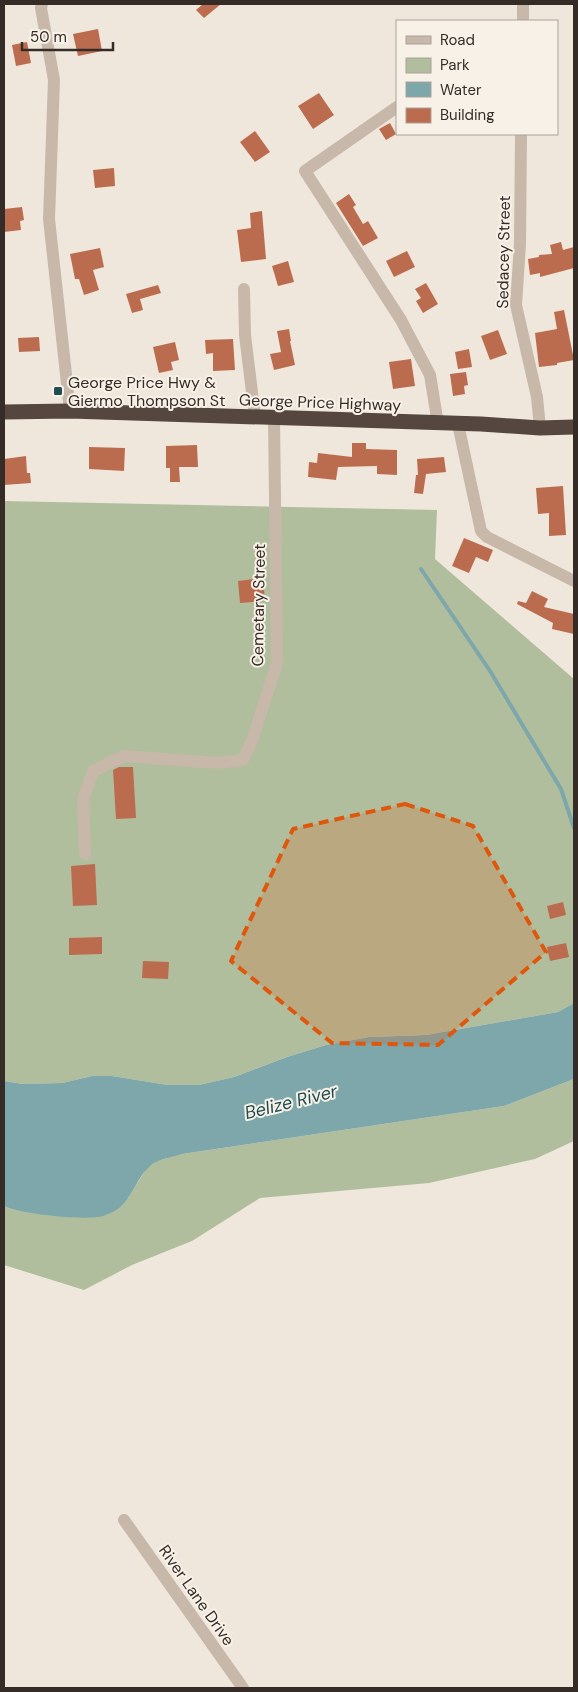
<svg xmlns="http://www.w3.org/2000/svg" width="578" height="1692" font-family="'DM Sans',sans-serif">
  <style>
    .green { fill: #b1be9d }
    .water { fill: #7da7aa }
    .lines { fill: none; stroke-linecap: round; stroke-linejoin: round }
    .stream { stroke: #7da7aa; stroke-width: 4 }
    .building { fill: #bc6c4e }
    .minor { stroke: #c7b8a9; stroke-width: 12 }
    .highway { stroke: #554740; stroke-width: 15 }
    .marked { fill: #df570d; fill-opacity: 0.2; stroke: #df570d; stroke-width: 4; stroke-dasharray: 10 6; stroke-linejoin: round }
    .poi-dot { fill: #214e53; stroke: #f8f1e8; stroke-width: 2 }
    .labels { text-anchor: middle; stroke-width: 4; stroke-linejoin: round; paint-order: stroke }
    .street-label { font-size: 16px; fill: #352c28; stroke: #f8f1e8 }
    .poi-label { font-size: 16px; fill: #352c28; stroke: #f8f1e8; text-anchor: start }
    .water-label { font-size: 18px; font-style: italic; fill: #214e53; stroke: #f8f1e8 }
  </style>
  <rect width="100%" height="100%" fill="#f0e7dc"/>
  <!-- green -->
  <g class="green">
    <path d="M 4,501 L 437,510 L 435,559 L 574,679 L 574,1003 L 558,1012 L 426,1035 L 369,1037 L 326,1045 L 287,1057 L 234,1077 L 199,1085 L 168,1085 L 112,1076 L 92,1076 L 62,1083 L 23,1084 L 4,1081 Z"/>
    <path d="M 574,1079 L 574,1141 L 535,1159 L 429,1183 L 260,1198 L 192,1241 L 132,1265 L 84,1290 L 4,1265 L 4,1206 L 9,1208 L 128,1198 L 147,1168 L 157,1161 L 182,1154 L 504,1106 Z"/>
  </g>
  <!-- water -->
  <path class="water" d="M 574,1003 L 574,1079 L 504,1106 L 182,1154 C 174,1157 164,1158 156,1162 C 139,1171 135,1194 120,1207 C 116,1211 109,1214 103,1216 C 86,1221 21,1214 4,1206 L 4,1081 L 23,1084 L 62,1083 L 92,1076 L 112,1076 L 168,1085 L 199,1085 L 234,1077 L 287,1057 L 326,1045 L 369,1037 L 426,1035 L 558,1012 Z"/>
  <g class="lines">
    <!-- stream -->
    <path class="stream" d="M 421,569 L 490,671 L 561,789 L 574,828"/>
  </g>
  <!-- building -->
  <g class="building">
    <path d="M 203,4 L 221,4 L 204,18 L 196,10 Z"/>
    <path d="M 98,29 L 102,51 L 78,56 L 73,34 Z"/>
    <path d="M 27,42 L 31,63 L 16,66 L 12,45 Z"/>
    <path d="M 319,93 L 334,115 L 313,129 L 298,106 Z"/>
    <path d="M 390,123 L 396,134 L 386,140 L 379,129 Z"/>
    <path d="M 255,131 L 270,152 L 255,162 L 240,142 Z"/>
    <path d="M 114,168 L 115,186 L 95,188 L 93,170 Z"/>
    <path d="M 349,194 L 356,205 L 353,207 L 363,224 L 368,221 L 378,238 L 363,246 L 336,203 Z"/>
    <path d="M 22,207 L 24,220 L 20,221 L 21,230 L 4,232 L 4,209 Z"/>
    <path d="M 262,211 L 266,259 L 241,262 L 237,230 L 251,228 L 250,213 Z"/>
    <path d="M 561,242 L 563,250 L 574,247 L 574,268 L 540,277 L 540,273 L 530,275 L 528,259 L 539,257 L 539,255 L 552,254 L 550,245 Z"/>
    <path d="M 100,248 L 104,267 L 93,270 L 99,290 L 84,295 L 79,279 L 75,279 L 70,254 Z"/>
    <path d="M 407,251 L 415,267 L 394,277 L 386,261 Z"/>
    <path d="M 288,261 L 294,282 L 278,286 L 272,266 Z"/>
    <path d="M 426,283 L 438,304 L 423,313 L 416,301 L 421,298 L 415,289 Z"/>
    <path d="M 158,285 L 161,293 L 140,299 L 143,310 L 132,313 L 126,294 Z"/>
    <path d="M 564,310 L 574,360 L 557,363 L 557,365 L 539,367 L 535,333 L 557,329 L 554,312 Z"/>
    <path d="M 289,329 L 291,341 L 290,341 L 295,365 L 274,370 L 270,354 L 281,352 L 277,331 Z"/>
    <path d="M 498,330 L 507,354 L 490,360 L 481,336 Z"/>
    <path d="M 39,337 L 40,351 L 19,352 L 18,338 Z"/>
    <path d="M 233,339 L 235,370 L 213,371 L 213,353 L 206,354 L 205,340 Z"/>
    <path d="M 175,342 L 179,360 L 171,362 L 173,370 L 159,373 L 153,347 Z"/>
    <path d="M 469,349 L 472,367 L 458,369 L 455,352 Z"/>
    <path d="M 411,359 L 415,386 L 393,389 L 389,362 Z"/>
    <path d="M 466,372 L 468,385 L 464,386 L 465,394 L 453,396 L 450,374 Z"/>
    <path d="M 352,443 L 366,443 L 366,449 L 397,450 L 397,475 L 377,474 L 377,466 L 338,467 L 336,480 L 308,477 L 309,462 L 317,463 L 318,453 L 352,457 Z"/>
    <path d="M 197,445 L 198,467 L 179,467 L 180,482 L 170,482 L 170,468 L 166,468 L 166,446 Z"/>
    <path d="M 89,447 L 125,448 L 124,471 L 89,469 Z"/>
    <path d="M 26,456 L 27,473 L 30,473 L 31,483 L 4,485 L 4,459 Z"/>
    <path d="M 444,457 L 446,472 L 426,474 L 423,494 L 414,493 L 416,475 L 418,475 L 417,459 Z"/>
    <path d="M 563,486 L 566,535 L 549,536 L 549,513 L 538,514 L 536,488 Z"/>
    <path d="M 464,538 L 493,550 L 488,562 L 476,557 L 469,573 L 452,566 Z"/>
    <path d="M 263,578 L 265,601 L 240,603 L 238,581 Z"/>
    <path d="M 532,591 L 548,599 L 544,607 L 574,614 L 574,634 L 552,629 L 553,623 L 517,604 L 518,601 L 526,603 Z"/>
    <path d="M 119,767 L 133,767 L 136,818 L 116,819 L 113,770 Z"/>
    <path d="M 95,864 L 97,905 L 73,906 L 71,866 Z"/>
    <path d="M 563,902 L 566,915 L 550,919 L 547,906 Z"/>
    <path d="M 102,937 L 102,954 L 69,955 L 69,938 Z"/>
    <path d="M 566,943 L 569,957 L 550,961 L 547,947 Z"/>
    <path d="M 143,961 L 169,962 L 168,979 L 142,978 Z"/>
  </g>
  <g class="lines">
    <!-- minor -->
    <g class="minor">
      <path d="M 42,4 L 41,8 L 54,80 L 49,219 L 70,411"/>
      <path d="M 523,21 L 523,4"/>
      <path d="M 397,107 L 305,171 L 401,320 L 430,375 L 438,424"/>
      <path d="M 521,134 L 520,244 L 516,305 L 537,397 L 540,428"/>
      <path d="M 244,289 L 245,335 L 255,417"/>
      <path d="M 458,424 L 481,531 L 487,537 L 574,581"/>
      <path d="M 85,854 L 83,799 L 93,771 L 124,756 L 218,763 L 243,760 L 252,741 L 277,663 L 274,417"/>
      <path d="M 124,1520 L 243,1688"/>
    </g>
    <!-- highway -->
    <path class="highway" d="M 4,412 L 70,411 L 481,424 L 540,428 L 574,427"/>
  </g>
  <!-- marked area -->
  <path class="marked" d="M 405,804 L 473,826 L 546,952 L 438,1045 L 332,1043 L 231,961 L 293,829 Z"/>
  <!-- markers -->
  <rect class="poi-dot" x="53" y="386" width="10" height="10" rx="2.5"/>
  <g class="labels">
    <!-- street labels -->
    <g class="street-label">
      <text transform="translate(503 252) rotate(-89)" y="6">Sedacey Street</text>
      <text transform="translate(320 402) rotate(2)" y="6">George Price Highway</text>
      <text transform="translate(258 605) rotate(-89)" y="6">Cemetary Street</text>
      <text transform="translate(197 1595) rotate(55)" y="6">River Lane Drive</text>
    </g>
    <!-- poi labels -->
    <g class="poi-label">
      <text x="68" y="388">George Price Hwy &amp;<tspan x="68" dy="18">Giermo Thompson St</tspan></text>
    </g>
    <!-- water labels -->
    <g class="water-label">
      <text transform="translate(291 1102) rotate(-14)" y="6">Belize River</text>
    </g>
  </g>
  <!-- border -->
  <rect width="578" height="1692" fill="none" stroke="#352c28" stroke-width="10"/>
  <!-- legend -->
  <rect x="396" y="20" width="162" height="115" fill="#f8f1e8" stroke="#aaa29b"/>
  <rect x="406" y="36" width="25" height="8" fill="#c7b8a9" stroke="#aaa29b"/>
  <text x="440" y="45" font-size="15" fill="#352c28">Road</text>
  <rect x="406" y="58" width="25" height="15" fill="#b1be9d" stroke="#aaa29b"/>
  <text x="440" y="70" font-size="15" fill="#352c28">Park</text>
  <rect x="406" y="82" width="25" height="15" fill="#7da7aa" stroke="#aaa29b"/>
  <text x="440" y="95" font-size="15" fill="#352c28">Water</text>
  <rect x="406" y="108" width="25" height="15" fill="#bc6c4e" stroke="#aaa29b"/>
  <text x="440" y="120" font-size="15" fill="#352c28">Building</text>
  <!-- scale -->
  <path d="M22 42v8h91v-8" fill="none" stroke="#352c28" stroke-width="2.5"/>
  <text x="30" y="42" font-size="15" fill="#352c28" stroke="#f8f1e8" stroke-width="4" paint-order="stroke">50 m</text>
</svg>
